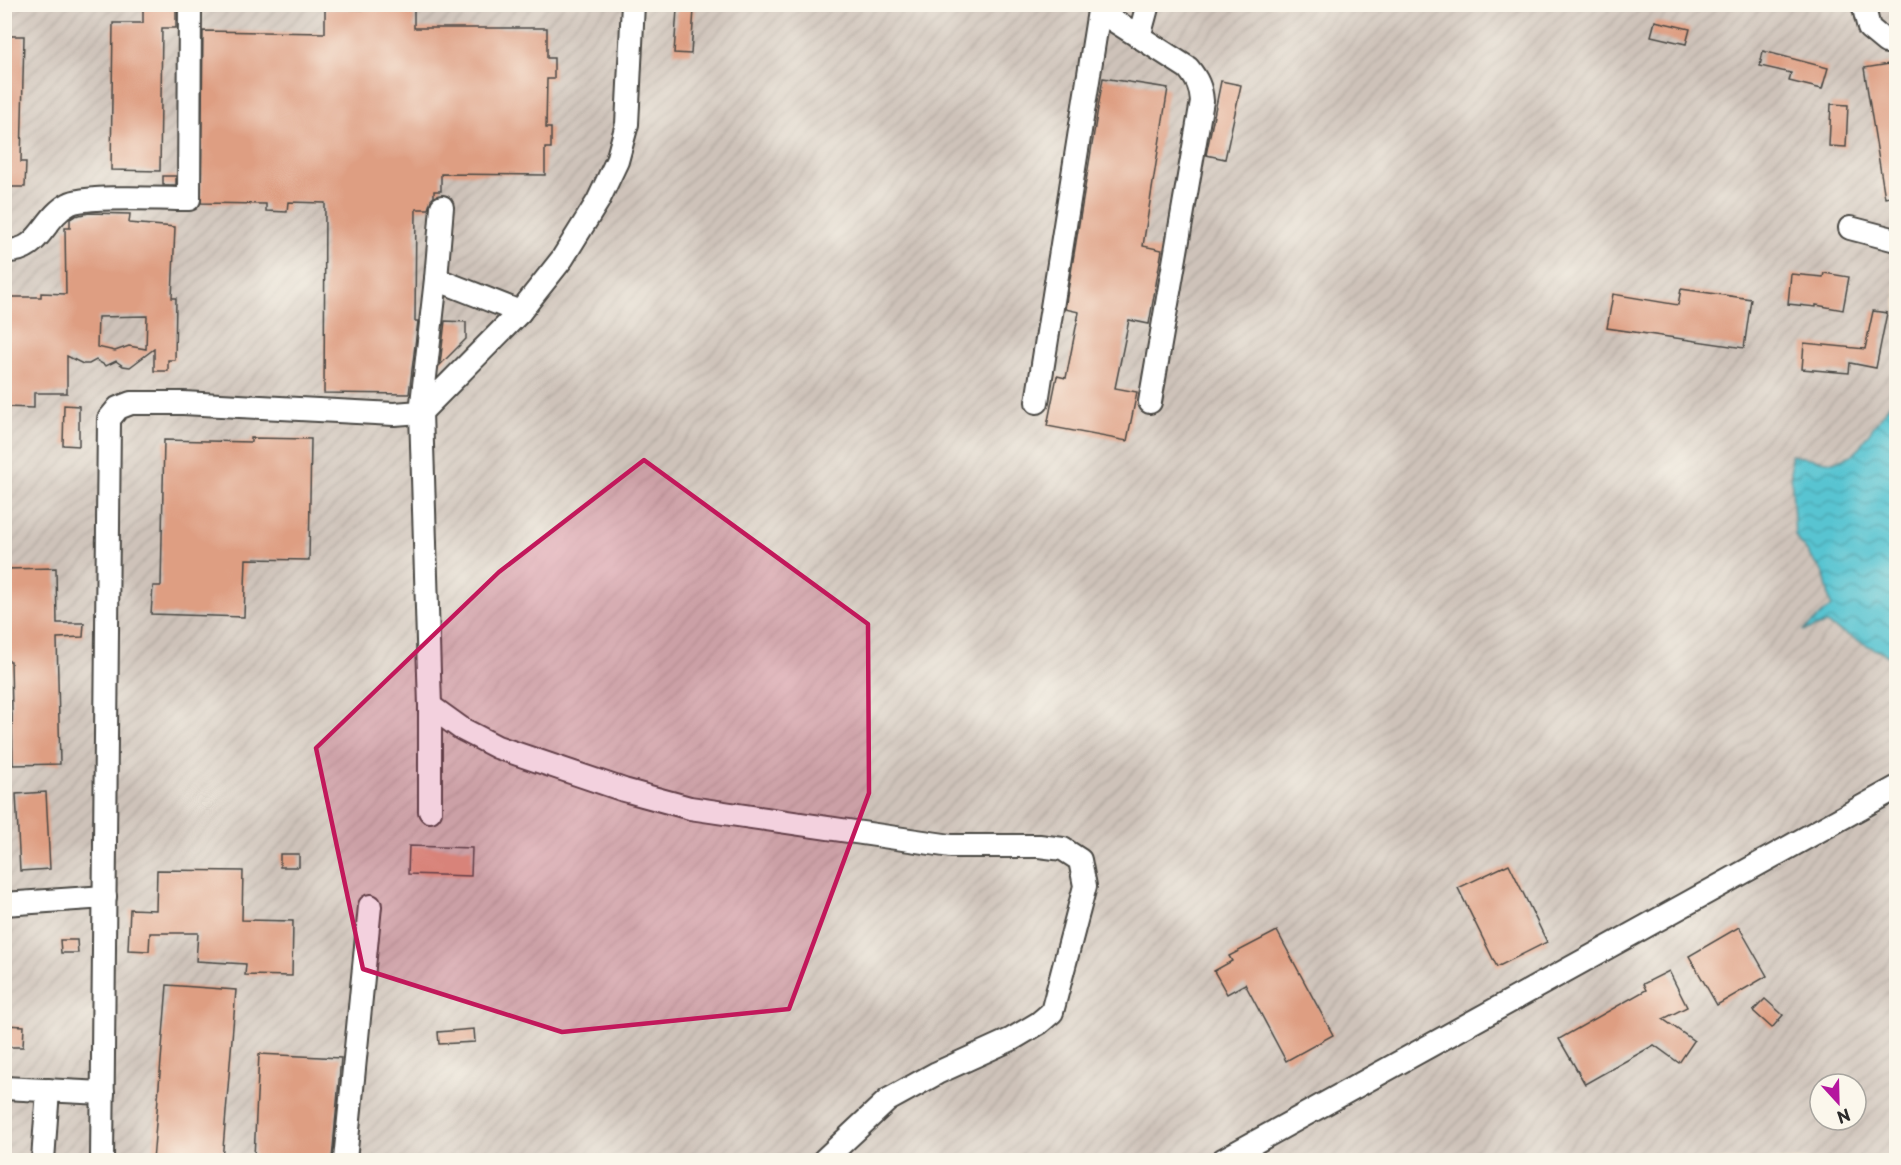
<svg xmlns="http://www.w3.org/2000/svg" width="1901" height="1165" font-family="'Playpen Sans',sans-serif">
  <style>
    .industrial { fill: url(#industrial-furrows); fill-rule: evenodd }
    .water { fill: url(#water-waves); stroke: #42787e; stroke-width: 1.5 }
    .building { fill: #de9e82; fill-rule: evenodd }
    .lines { fill: none; stroke-linecap: round; stroke-linejoin: round }
    .minor-casing { stroke: #494743; stroke-width: 26 }
    .minor { stroke: #fff; stroke-width: 22 }
    .marked { fill: #c2185b; fill-opacity: 0.2; stroke: #c2185b; stroke-width: 4.5; stroke-linejoin: round }
  </style>
  <defs>
    <pattern id="industrial-furrows" width="10" height="10" patternUnits="userSpaceOnUse" patternTransform="scale(1.5)"><rect width="10" height="10" fill="#cec2b9"/><path d="M-1 1l2-2M0 10L10 0M9 11l2-2" fill="none" stroke="#b1a79f"/></pattern>
    <pattern id="water-waves" width="16" height="10" patternUnits="userSpaceOnUse" patternTransform="scale(1.5)"><rect width="16" height="10" fill="#58c4d1"/><path d="M0 5q4-4 8 0t8 0" fill="none" stroke="#499faa"/></pattern>
  </defs>
  <rect width="100%" height="100%" fill="#fbf7ec"/>
  <filter id="ink" filterUnits="userSpaceOnUse"><feTurbulence type="fractalNoise" baseFrequency=".0167" numOctaves="2"/><feDisplacementMap in="SourceGraphic" scale="12" xChannelSelector="R" yChannelSelector="G"/><feConvolveMatrix kernelMatrix="1 2 1 2 8 2 1 2 1" color-interpolation-filters="sRGB"/></filter>
  <filter id="wash" filterUnits="userSpaceOnUse"><feTurbulence type="fractalNoise" baseFrequency=".008" numOctaves="4" result="noise"/><feDisplacementMap in="SourceGraphic" scale="24" xChannelSelector="R" yChannelSelector="G"/><feGaussianBlur stdDeviation="1.35" result="paint"/><feColorMatrix in="noise" values="0 0 0 0 0 0 0 0 0 0 0 0 0 0 0 0 0 1.4 0 .05"/><feComposite in="paint" operator="in"/></filter>
  <g filter="url(#wash)">
    <rect width="100%" height="100%" fill="#f6e3cb"/>
    <!-- industrial -->
    <path class="industrial" d="M 5,5 L 1896,5 L 1896,1160 L 5,1160 ZM 1820,1084 L 1856,1084 L 1856,1120 L 1820,1120 Z"/>
    <!-- water -->
    <path class="water" d="M 1896,395 L 1896,660 L 1826,624 L 1803,631 L 1831,606 L 1824,574 L 1795,536 L 1790,455 L 1833,462 L 1854,454 Z"/>
    <g id="blocks">
      <!-- building -->
      <g class="building">
        <path d="M 143,7 L 176,9 L 176,28 L 162,28 L 160,171 L 111,170 L 113,23 L 143,23 Z"/>
        <path d="M 325,9 L 414,10 L 414,28 L 547,28 L 547,58 L 554,58 L 554,79 L 547,79 L 546,128 L 551,128 L 551,148 L 545,148 L 545,175 L 441,174 L 441,191 L 434,191 L 434,197 L 431,200 L 428,209 L 416,209 L 415,321 L 418,321 L 409,394 L 324,393 L 325,203 L 288,202 L 287,212 L 266,211 L 266,204 L 201,203 L 203,31 L 325,33 Z"/>
        <path d="M 677,9 L 694,9 L 691,54 L 674,53 Z"/>
        <path d="M 1655,21 L 1690,29 L 1686,44 L 1651,36 Z"/>
        <path d="M 4,36 L 24,36 L 21,162 L 26,162 L 25,187 L 4,187 Z"/>
        <path d="M 1763,51 L 1828,68 L 1822,89 L 1789,81 L 1791,73 L 1760,66 Z"/>
        <path d="M 1896,63 L 1896,196 L 1885,198 L 1864,68 Z"/>
        <path d="M 1103,78 L 1168,88 L 1143,246 L 1162,250 L 1149,324 L 1129,320 L 1115,388 L 1137,392 L 1127,441 L 1047,426 L 1057,376 L 1066,378 L 1079,312 L 1065,309 Z"/>
        <path d="M 1221,81 L 1241,85 L 1225,159 L 1206,155 Z"/>
        <path d="M 1831,104 L 1848,105 L 1846,147 L 1829,146 Z"/>
        <rect x="163" y="176" width="13" height="9"/>
        <path d="M 89,213 L 130,214 L 129,223 L 175,227 L 172,298 L 176,298 L 175,360 L 168,360 L 168,371 L 154,371 L 154,349 L 130,367 L 123,366 L 116,361 L 106,366 L 96,360 L 89,364 L 83,364 L 67,356 L 67,393 L 34,393 L 34,408 L 4,407 L 4,297 L 41,297 L 41,293 L 66,294 L 65,228 L 70,228 L 70,219 L 75,216 ZM 147,316 L 146,349 L 129,346 L 115,351 L 97,347 L 98,317 Z"/>
        <path d="M 1824,273 L 1849,277 L 1843,310 L 1816,305 L 1816,307 L 1788,304 L 1791,274 L 1823,277 Z"/>
        <path d="M 1681,289 L 1751,299 L 1744,348 L 1607,328 L 1613,294 L 1678,305 Z"/>
        <path d="M 1873,311 L 1887,313 L 1876,368 L 1850,363 L 1849,373 L 1802,369 L 1804,343 L 1865,349 Z"/>
        <path d="M 445,321 L 466,322 L 466,339 L 440,365 Z"/>
        <path d="M 64,405 L 79,406 L 79,446 L 63,445 Z"/>
        <path d="M 251,438 L 311,439 L 309,560 L 246,559 L 244,617 L 151,614 L 153,586 L 161,586 L 164,440 L 251,442 Z"/>
        <path d="M 56,568 L 57,623 L 84,623 L 83,637 L 57,638 L 60,764 L 13,765 L 11,661 L 4,661 L 4,569 Z"/>
        <path d="M 46,792 L 50,869 L 20,871 L 16,794 Z"/>
        <path d="M 409,846 L 472,848 L 471,876 L 408,874 Z"/>
        <rect x="280" y="854" width="19" height="13"/>
        <path d="M 1509,864 L 1547,942 L 1497,967 L 1458,888 Z"/>
        <path d="M 157,870 L 243,871 L 242,920 L 293,921 L 292,976 L 245,975 L 246,964 L 196,961 L 198,933 L 150,933 L 149,951 L 128,950 L 130,909 L 156,910 Z"/>
        <path d="M 1739,927 L 1767,976 L 1717,1005 L 1689,956 Z"/>
        <path d="M 1277,931 L 1333,1035 L 1286,1061 L 1245,984 L 1227,994 L 1214,971 L 1232,961 L 1229,956 Z"/>
        <path d="M 60,940 L 77,940 L 78,953 L 61,953 Z"/>
        <path d="M 1669,971 L 1687,1007 L 1663,1019 L 1694,1041 L 1679,1063 L 1654,1045 L 1585,1084 L 1559,1039 L 1646,990 L 1643,984 Z"/>
        <path d="M 167,985 L 236,990 L 222,1161 L 153,1161 Z"/>
        <path d="M 1765,999 L 1783,1015 L 1772,1028 L 1753,1011 Z"/>
        <path d="M 4,1025 L 24,1026 L 23,1047 L 4,1047 Z"/>
        <path d="M 474,1029 L 475,1042 L 439,1044 L 438,1032 Z"/>
        <path d="M 259,1054 L 341,1058 L 332,1159 L 254,1157 Z"/>
      </g>
    </g>
  </g>
  <g filter="url(#ink)">
    <use href="#blocks" fill-opacity="0" stroke="#494743" stroke-width="1.5"/>
    <g class="lines">
      <defs>
        <g id="minor">
          <path d="M 1863,4 L 1869,28 L 1886,42 L 1896,41"/>
          <path d="M 1099,11 L 1188,68 C 1197,79 1201,87 1202,101 L 1150,402"/>
          <path d="M 1139,37 L 1148,4"/>
          <path d="M 1850,228 L 1896,240"/>
          <path d="M 4,251 C 41,253 42,218 69,204 C 85,195 166,199 189,199 L 190,4"/>
          <path d="M 436,279 L 442,207"/>
          <path d="M 1037,402 L 1099,11 L 1096,4"/>
          <path d="M 430,706 L 462,729 L 497,747 L 624,790 L 690,808 L 951,846 L 1039,846 L 1063,849 L 1080,860 L 1085,886 L 1052,1012 L 1039,1023 L 1012,1039 L 937,1073 L 888,1100 L 824,1160"/>
          <path d="M 430,811 L 430,706 L 421,412 L 436,279 L 520,312"/>
          <path d="M 4,904 L 105,897"/>
          <path d="M 4,1088 L 103,1093"/>
          <path d="M 43,1160 L 48,1090"/>
          <path d="M 102,1160 L 109,419 L 118,408 L 131,403 L 183,403 L 394,414 L 421,412 L 520,312 L 562,259 L 598,201 L 617,161 L 627,124 L 633,4"/>
          <path d="M 345,1160 L 370,906"/>
          <path d="M 1223,1160 L 1896,788"/>
        </g>
      </defs>
      <!-- minor casing -->
      <use href="#minor" class="minor-casing"/>
      <!-- minor -->
      <use href="#minor" class="minor"/>
    </g>
  </g>
  <!-- marked area -->
  <path class="marked" d="M 644,460 L 868,624 L 869,793 L 789,1009 L 562,1032 L 363,969 L 316,748 L 499,572 Z"/>
  <!-- margin -->
  <rect width="1901" height="1165" fill="none" stroke="#fbf7ec" stroke-width="24"/>
  <!-- north arrow -->
  <g transform="translate(1838 1102) rotate(158)"><circle r="28" fill="#fbf7ec" stroke="#a8a59f" stroke-width="1.5"/>
  <path d="M0-4.5L10 22L0 15L-10 22Z" fill="#b5179e"/>
  <text y="-9" font-size="16" font-weight="bold" text-anchor="middle" fill="#2b2b2b">N</text>
  </g>
</svg>
